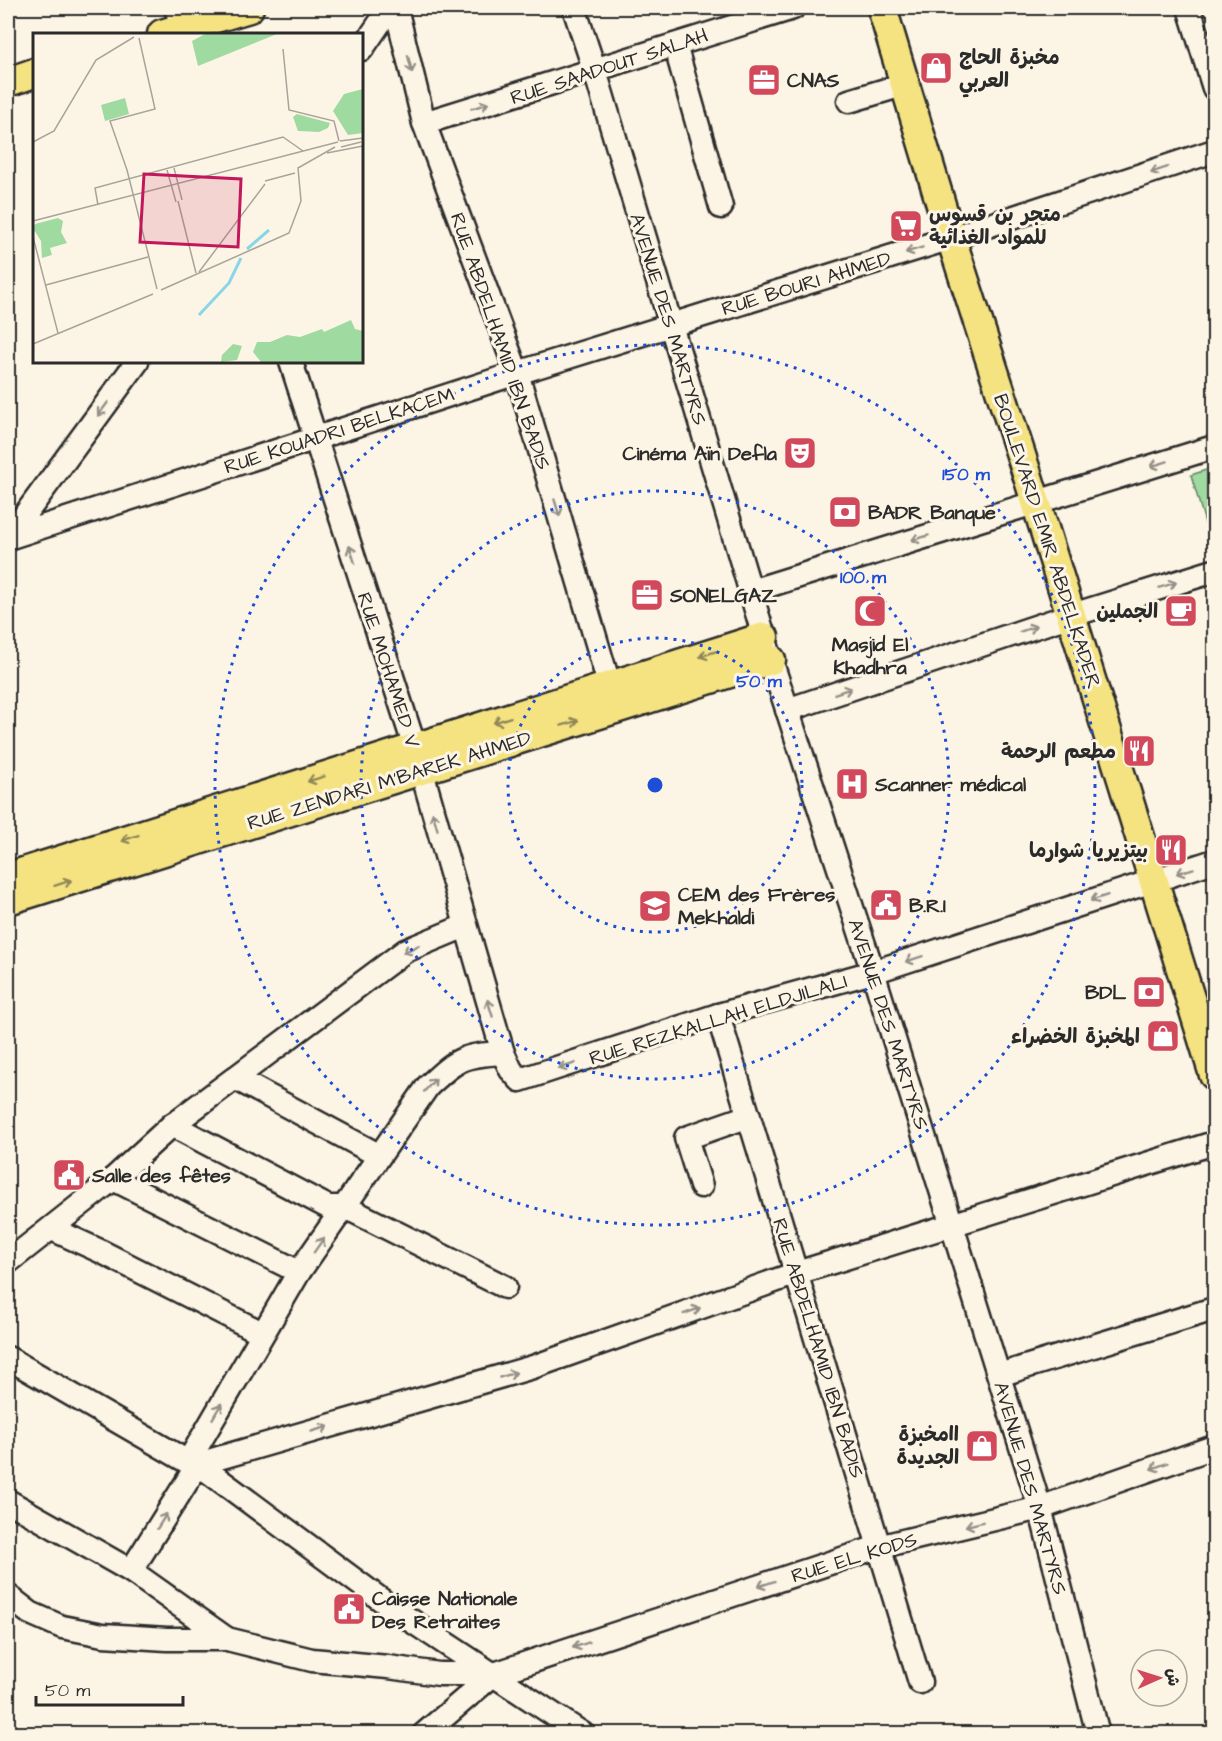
<svg xmlns="http://www.w3.org/2000/svg" width="1222" height="1741" font-family="'Architects Daughter','Playpen Sans Arabic',sans-serif">
  <style>
    .park { fill: #9fdaa0; stroke: #658266; stroke-width: 1.5 }
    .lines { fill: none; stroke-linecap: round; stroke-linejoin: round }
    .minor-casing { stroke: #2b2b2b; stroke-width: 27 }
    .major-casing { stroke: #2b2b2b; stroke-width: 33 }
    .minor { stroke: #fcf5e5; stroke-width: 22 }
    .major { stroke: #f5e382; stroke-width: 28 }
    .oneway { stroke: #949088 }
    .oneway2 { stroke: #908756 }
    .ring { fill: none; stroke: #1d4ed8; stroke-width: 3; stroke-dasharray: 3 6 }
    .labels { text-anchor: middle; stroke-width: 6; stroke-linejoin: round; paint-order: stroke }
    .poi-label { font-size: 20px; font-weight: bold; fill: #2b2b2b; stroke: #fcf5e5; text-anchor: start }
    .street-label { font-size: 20px; fill: #2b2b2b; stroke: #fcf5e5 }
    .inset-river { fill: none; stroke: #89d5e9; stroke-width: 3 }
    .inset-road { fill: none; stroke: #a8a49b; stroke-width: 1.5 }
    .view { fill: #c2185b; fill-opacity: 0.15; stroke: #c2185b; stroke-width: 3 }
    .inset-edge { fill: none; stroke: #2b2b2b; stroke-width: 3 }
    .centre { fill: #1d4ed8; stroke: #fcf5e5; stroke-width: 3 }
    .ring-label { font-size: 18px; text-anchor: middle; font-weight: bold; fill: #1d4ed8; stroke: #fcf5e5; stroke-width: 6; stroke-linejoin: round; paint-order: stroke }
  </style>
  <rect width="100%" height="100%" fill="#fcf5e5"/>
  <filter id="ink" filterUnits="userSpaceOnUse"><feTurbulence type="fractalNoise" baseFrequency=".0167" numOctaves="2"/><feDisplacementMap in="SourceGraphic" scale="12" xChannelSelector="R" yChannelSelector="G"/><feConvolveMatrix kernelMatrix="1 2 1 2 8 2 1 2 1" color-interpolation-filters="sRGB"/></filter>
  <g filter="url(#ink)">
    <!-- park -->
    <path class="park" d="M 1209,469 L 1214,487 L 1214,542 L 1211,543 L 1191,475 Z"/>
    <g class="lines">
      <defs>
        <g id="minor">
          <path d="M 176,8 L 185,34"/>
          <path d="M 396,8 L 424,123 L 517,373 L 614,701"/>
          <path d="M 574,8 L 595,71 L 771,660 L 873,972 L 1040,1508 L 1098,1734"/>
          <path d="M 1189,8 L 1214,88"/>
          <path d="M 675,45 L 721,207"/>
          <path d="M 362,49 L 390,8"/>
          <path d="M 849,101 L 906,84"/>
          <path d="M 424,123 L 793,8"/>
          <path d="M 291,362 L 415,748 L 503,1053 L 511,1070 L 520,1080 L 718,1015 L 873,972 L 1214,861"/>
          <path d="M 8,538 L 517,373 L 951,238 L 1214,151"/>
          <path d="M 8,538 L 137,362"/>
          <path d="M 751,591 L 1214,447"/>
          <path d="M 787,710 L 1050,622 L 1214,571"/>
          <path d="M 718,1015 L 920,1682"/>
          <path d="M 235,1078 L 378,1155"/>
          <path d="M 172,1125 L 328,1207 L 345,1207 L 505,1287"/>
          <path d="M 113,1179 L 299,1272"/>
          <path d="M 701,1186 L 686,1138 L 749,1116"/>
          <path d="M 52,1229 L 100,1251 L 262,1333"/>
          <path d="M 8,1262 L 113,1179 L 172,1125 L 405,951 L 465,926"/>
          <path d="M 8,1358 L 188,1462 L 198,1464 L 395,1610 L 583,1734"/>
          <path d="M 999,1375 L 1214,1309"/>
          <path d="M 188,1462 L 299,1272 L 428,1086 C 457,1059 462,1055 503,1053"/>
          <path d="M 8,1501 L 131,1571 L 227,1639"/>
          <path d="M 131,1571 L 198,1464 L 533,1367 L 797,1273 L 1214,1143"/>
          <path d="M 8,1596 L 30,1613 L 62,1627 L 103,1635 L 167,1639 L 227,1639 L 312,1660 L 388,1667 L 439,1674 L 494,1674 L 878,1547 L 1040,1508 L 1214,1447"/>
          <path d="M 424,1734 L 494,1674"/>
        </g>
        <g id="major">
          <path d="M 882,8 L 951,238 L 1029,480 L 1214,1075"/>
          <path d="M 162,34 L 249,8"/>
          <path d="M 8,82 L 34,73"/>
          <path d="M 8,877 L 764,637"/>
          <path d="M 8,900 L 771,660"/>
        </g>
      </defs>
      <!-- minor casing -->
      <use href="#minor" class="minor-casing"/>
      <!-- major casing -->
      <use href="#major" class="major-casing"/>
      <!-- minor -->
      <use href="#minor" class="minor"/>
      <!-- major -->
      <use href="#major" class="major"/>
    </g>
    <!-- one-way arrows -->
    <defs><path id="oneway-shaft" d="M-6 0H5M1.5-3L5.5 0L1.5 3" fill="none" stroke-width="1.6" stroke-linecap="round" stroke-linejoin="round" transform="scale(1.5)"/></defs>
    <g class="oneway">
      <use href="#oneway-shaft" transform="translate(410 64) rotate(76)"/>
      <use href="#oneway-shaft" transform="translate(480 106) rotate(-17)"/>
      <use href="#oneway-shaft" transform="translate(1159 170) rotate(162)"/>
      <use href="#oneway-shaft" transform="translate(914 250) rotate(163)"/>
      <use href="#oneway-shaft" transform="translate(103 409) rotate(126)"/>
      <use href="#oneway-shaft" transform="translate(1159 464) rotate(163)"/>
      <use href="#oneway-shaft" transform="translate(557 508) rotate(73)"/>
      <use href="#oneway-shaft" transform="translate(920 538) rotate(163)"/>
      <use href="#oneway-shaft" transform="translate(352 554) rotate(-108)"/>
      <use href="#oneway-shaft" transform="translate(1168 585) rotate(-17)"/>
      <use href="#oneway-shaft" transform="translate(1028 629) rotate(-19)"/>
      <use href="#oneway-shaft" transform="translate(843 691) rotate(-19)"/>
      <use href="#oneway-shaft" transform="translate(435 821) rotate(-106)"/>
      <use href="#oneway-shaft" transform="translate(1185 871) rotate(163)"/>
      <use href="#oneway-shaft" transform="translate(1099 898) rotate(162)"/>
      <use href="#oneway-shaft" transform="translate(411 949) rotate(155)"/>
      <use href="#oneway-shaft" transform="translate(914 959) rotate(162)"/>
      <use href="#oneway-shaft" transform="translate(490 1008) rotate(-107)"/>
      <use href="#oneway-shaft" transform="translate(567 1066) rotate(162)"/>
      <use href="#oneway-shaft" transform="translate(430 1085) rotate(-48)"/>
      <use href="#oneway-shaft" transform="translate(319 1245) rotate(-55)"/>
      <use href="#oneway-shaft" transform="translate(692 1311) rotate(-20)"/>
      <use href="#oneway-shaft" transform="translate(508 1375) rotate(-16)"/>
      <use href="#oneway-shaft" transform="translate(217 1411) rotate(-60)"/>
      <use href="#oneway-shaft" transform="translate(320 1429) rotate(-16)"/>
      <use href="#oneway-shaft" transform="translate(1159 1466) rotate(160)"/>
      <use href="#oneway-shaft" transform="translate(162 1521) rotate(-58)"/>
      <use href="#oneway-shaft" transform="translate(974 1524) rotate(166)"/>
      <use href="#oneway-shaft" transform="translate(766 1584) rotate(162)"/>
      <use href="#oneway-shaft" transform="translate(581 1645) rotate(162)"/>
    </g>
    <g class="oneway2">
      <use href="#oneway-shaft" transform="translate(708 654) rotate(162)"/>
      <use href="#oneway-shaft" transform="translate(502 720) rotate(162)"/>
      <use href="#oneway-shaft" transform="translate(570 723) rotate(-17)"/>
      <use href="#oneway-shaft" transform="translate(316 779) rotate(163)"/>
      <use href="#oneway-shaft" transform="translate(130 838) rotate(162)"/>
      <use href="#oneway-shaft" transform="translate(63 883) rotate(-18)"/>
    </g>
  </g>
  <!-- distance rings -->
  <g class="ring">
    <circle cx="655" cy="785" r="147"/>
    <circle cx="655" cy="785" r="294"/>
    <circle cx="655" cy="785" r="440"/>
  </g>
  <!-- icons -->
  <defs>
    <symbol id="shop-square" viewBox="-11 -11 22 22"><rect x="-9" y="-9" width="18" height="18" rx="4" fill="#d1495b" stroke="#fcf5e5"/><path d="M-5-2.5h2.3a2.7 3.5 0 0 1 5.4 0H5L5.5 6h-11ZM-1.5-2.5h3a1.5 2.3 0 0 0-3 0Z" fill="#fff"/></symbol>
    <symbol id="office-square" viewBox="-11 -11 22 22"><rect x="-9" y="-9" width="18" height="18" rx="4" fill="#d1495b" stroke="#fcf5e5"/><path d="M-6-3h4V-5.5h4V-3h4V5H-6ZM-1-4.5V-3h2v-1.5ZM-6 0V1H6V0Z" fill="#fff"/></symbol>
    <symbol id="supermarket-square" viewBox="-11 -11 22 22"><rect x="-9" y="-9" width="18" height="18" rx="4" fill="#d1495b" stroke="#fcf5e5"/><path d="M-6-5.5h2.5l.6 2H6L4.5 2H-2.5L-4.4-4H-6ZM-1.5 3.2a1.3 1.3 0 1 0 .1 0ZM3 3.2a1.3 1.3 0 1 0 .1 0Z" fill="#fff"/></symbol>
    <symbol id="theatre-square" viewBox="-11 -11 22 22"><rect x="-9" y="-9" width="18" height="18" rx="4" fill="#d1495b" stroke="#fcf5e5"/><path d="M-5-5.5Q0-4 5-5.5V0Q5 5 0 6Q-5 5-5 0ZM-3.3-2.5H-1v1.5H-3.3ZM1-2.5H3.3v1.5H1ZM-2.8 1Q0 5.5 2.8 1Z" fill="#fff"/></symbol>
    <symbol id="bank-square" viewBox="-11 -11 22 22"><rect x="-9" y="-9" width="18" height="18" rx="4" fill="#d1495b" stroke="#fcf5e5"/><path d="M-6-4H6V4H-6ZM0-2.3a2.3 2.3 0 1 0 0 4.6a2.3 2.3 0 1 0 0-4.6Z" fill="#fff"/></symbol>
    <symbol id="mosque-square" viewBox="-11 -11 22 22"><rect x="-9" y="-9" width="18" height="18" rx="4" fill="#d1495b" stroke="#fcf5e5"/><path d="M3.5-4.9A6 6 0 1 0 3.5 4.9A5 5 0 1 1 3.5-4.9Z" fill="#fff"/></symbol>
    <symbol id="cafe-square" viewBox="-11 -11 22 22"><rect x="-9" y="-9" width="18" height="18" rx="4" fill="#d1495b" stroke="#fcf5e5"/><path d="M-5.5-4.5H6V0H3Q3 3.5 0 3.5H-2.5Q-5.5 3.5-5.5 0ZM3-3.2v2h1.7v-2ZM-6 4.5H4V6H-6Z" fill="#fff"/></symbol>
    <symbol id="restaurant-square" viewBox="-11 -11 22 22"><rect x="-9" y="-9" width="18" height="18" rx="4" fill="#d1495b" stroke="#fcf5e5"/><path d="M-5-6h1v4h1v-4h1v4h1v-4h1v5L-1.5 .5V6h-2V.5L-5-1ZM5-6V6H3V1.5H1.5Q1.5-4 5-6Z" fill="#fff"/></symbol>
    <symbol id="hospital-square" viewBox="-11 -11 22 22"><rect x="-9" y="-9" width="18" height="18" rx="4" fill="#d1495b" stroke="#fcf5e5"/><path d="M-5-5h3v3.5h4V-5h3V5h-3V1.5h-4V5h-3Z" fill="#fff"/></symbol>
    <symbol id="civic-square" viewBox="-11 -11 22 22"><rect x="-9" y="-9" width="18" height="18" rx="4" fill="#d1495b" stroke="#fcf5e5"/><path d="M-.6-6.5H3V-4.5H.6V-3L4-1V1h2V6H-6V1h2V-1L-.6-3ZM-1.2 2.5V6h2.4V2.5Z" fill="#fff"/></symbol>
    <symbol id="school-square" viewBox="-11 -11 22 22"><rect x="-9" y="-9" width="18" height="18" rx="4" fill="#d1495b" stroke="#fcf5e5"/><path d="M0-5L7-2L0 1L-7-2ZM-4 1L0 2.5L4 1V4Q0 6-4 4Z" fill="#fff"/></symbol>
  </defs>
  <g fill-rule="evenodd">
    <use href="#shop-square" x="917" y="49" width="38" height="38"/>
    <use href="#office-square" x="745" y="61" width="38" height="38"/>
    <use href="#supermarket-square" x="887" y="207" width="38" height="38"/>
    <use href="#theatre-square" x="781" y="434" width="38" height="38"/>
    <use href="#bank-square" x="826" y="493" width="38" height="38"/>
    <use href="#office-square" x="628" y="576" width="38" height="38"/>
    <use href="#mosque-square" x="851" y="592" width="38" height="38"/>
    <use href="#cafe-square" x="1162" y="592" width="38" height="38"/>
    <use href="#restaurant-square" x="1120" y="732" width="38" height="38"/>
    <use href="#hospital-square" x="833" y="765" width="38" height="38"/>
    <use href="#restaurant-square" x="1152" y="831" width="38" height="38"/>
    <use href="#civic-square" x="867" y="886" width="38" height="38"/>
    <use href="#school-square" x="636" y="887" width="38" height="38"/>
    <use href="#bank-square" x="1130" y="973" width="38" height="38"/>
    <use href="#shop-square" x="1144" y="1017" width="38" height="38"/>
    <use href="#civic-square" x="50" y="1156" width="38" height="38"/>
    <use href="#shop-square" x="963" y="1427" width="38" height="38"/>
    <use href="#civic-square" x="330" y="1590" width="38" height="38"/>
  </g>
  <g class="labels">
    <!-- poi labels -->
    <g class="poi-label">
      <text x="959" y="64">مخبزة الحاج<tspan x="959" dy="23">العربي</tspan></text>
      <text x="787" y="87">CNAS</text>
      <text x="929" y="221">متجر بن قسوس<tspan x="929" dy="23">للمواد الغذائية</tspan></text>
      <text x="777" y="460" text-anchor="end">Cinéma Aïn Defla</text>
      <text x="868" y="519">BADR Banque</text>
      <text x="670" y="602">SONELGAZ</text>
      <text x="1158" y="618" text-anchor="end">الجملين</text>
      <text x="870" y="651" text-anchor="middle">Masjid El<tspan x="870" dy="23">Khadhra</tspan></text>
      <text x="1116" y="758" text-anchor="end">مطعم الرحمة</text>
      <text x="875" y="791">Scanner médical</text>
      <text x="1148" y="857" text-anchor="end">بيتزيريا شوارما</text>
      <text x="678" y="901">CEM des Frères<tspan x="678" dy="23">Mekhaldi</tspan></text>
      <text x="909" y="912">B.R.I</text>
      <text x="1126" y="999" text-anchor="end">BDL</text>
      <text x="1140" y="1043" text-anchor="end">المخبزة الخضراء</text>
      <text x="92" y="1182">Salle des fêtes</text>
      <text x="959" y="1441" text-anchor="end">اامخبزة<tspan x="959" dy="23">الجديدة</tspan></text>
      <text x="372" y="1605">Caisse Nationale<tspan x="372" dy="23">Des Retraites</tspan></text>
    </g>
    <!-- street labels -->
    <g class="street-label">
      <text transform="translate(609 66) rotate(-18)" y="7">RUE SAADOUT SALAH</text>
      <text transform="translate(806 283) rotate(-17)" y="7">RUE BOURI AHMED</text>
      <text transform="translate(669 319) rotate(73)" y="7">AVENUE DES MARTYRS</text>
      <text transform="translate(501 341) rotate(71)" y="7">RUE ABDELHAMID IBN BADIS</text>
      <text transform="translate(339 430) rotate(-18)" y="7">RUE KOUADRI BELKACEM</text>
      <text transform="translate(1048 541) rotate(72)" y="7">BOULEVARD EMIR ABDELKADER</text>
      <text transform="translate(389 670) rotate(72)" y="7">RUE MOHAMED V</text>
      <text transform="translate(389 780) rotate(-17)" y="7">RUE ZENDARI M'BAREK AHMED</text>
      <text transform="translate(718 1019) rotate(-17)" y="7">RUE REZKALLAH ELDJILALI</text>
      <text transform="translate(889 1024) rotate(72)" y="7">AVENUE DES MARTYRS</text>
      <text transform="translate(819 1348) rotate(73)" y="7">RUE ABDELHAMID IBN BADIS</text>
      <text transform="translate(1031 1488) rotate(74)" y="7">AVENUE DES MARTYRS</text>
      <text transform="translate(854 1557) rotate(-17)" y="7">RUE EL KODS</text>
    </g>
  </g>
  <!-- overview -->
  <g transform="translate(33 33)">
    <rect width="330" height="330" fill="#fcf5e5"/>
    <path d="M 318,287 L 322,296 L 330,298 L 330,329 L 228,329 L 220,319 L 224,309 L 237,309 L 254,302 L 267,304 L 289,296 L 291,299 ZM 200,311 L 209,313 L 204,327 L 188,329 L 189,322 Z" fill="#9fdaa0"/>
    <path d="M 172,1 L 244,1 L 165,33 L 159,8 ZM 92,65 L 96,81 L 72,88 L 68,72 Z" fill="#9fdaa0"/>
    <path d="M 330,56 L 330,100 L 315,102 L 300,78 L 311,61 ZM 264,81 L 297,90 L 295,95 L 286,99 L 265,98 L 260,84 ZM 25,185 L 30,188 L 28,199 L 34,210 L 17,215 L 19,222 L 9,225 L 8,208 L 0,195 L 2,191 Z" fill="#9fdaa0"/>
    <path class="inset-river" d="M 214,216 L 236,197M 166,282 L 196,250 L 208,225"/>
    <path class="inset-road" d="M 106,5 L 122,76 L 77,88 L 94,137 L 124,256M 250,16 L 256,77 L 301,88 L 306,108M 307,108 L 330,105M 0,109 L 21,98 L 63,27 L 101,4M 308,114 L 328,109M 294,120 L 330,113M 141,135 L 149,167M 134,137 L 143,169M 232,148 L 262,140M 145,168 L 163,240M 65,172 L 62,155 L 250,104 L 270,118M 0,188 L 305,109M 0,204 L 25,300M 166,239 L 232,151M 13,252 L 115,224M 128,257 L 256,200 L 268,168 L 265,135 L 302,114M 0,311 L 120,261"/>
    <path class="view" d="M 111,141 L 208,146 L 205,214 L 107,209 Z"/>
    <rect width="330" height="330" class="inset-edge"/>
  </g>
  <circle cx="655" cy="785" r="9" class="centre"/>
  <g class="ring-label">
    <text x="966" y="480">150 m</text>
    <text x="863" y="583">100 m</text>
    <text x="759" y="687">50 m</text>
  </g>
  <!-- margin -->
  <rect width="1222" height="1741" fill="none" stroke="#fcf5e5" stroke-width="30"/>
  <rect x="15" y="15" width="1192" height="1711" fill="none" stroke="#2b2b2b" stroke-width="2" filter="url(#ink)"/>
  <!-- north arrow -->
  <g transform="translate(1159 1678) rotate(87)"><circle r="28" fill="#fcf5e5" stroke="#a8a49b" stroke-width="1.5"/>
  <path d="M0-4.5L10 22L0 15L-10 22Z" fill="#d1495b"/>
  <text y="-9" font-size="16" font-weight="bold" text-anchor="middle" fill="#2b2b2b">ش</text>
  </g>
  <!-- scale -->
  <path d="M36 1696v9h147v-9" fill="none" stroke="#2b2b2b" stroke-width="3"/>
  <text x="45" y="1696" font-size="18" fill="#2b2b2b" stroke="#fcf5e5" stroke-width="4.5" paint-order="stroke">50 m</text>
</svg>
